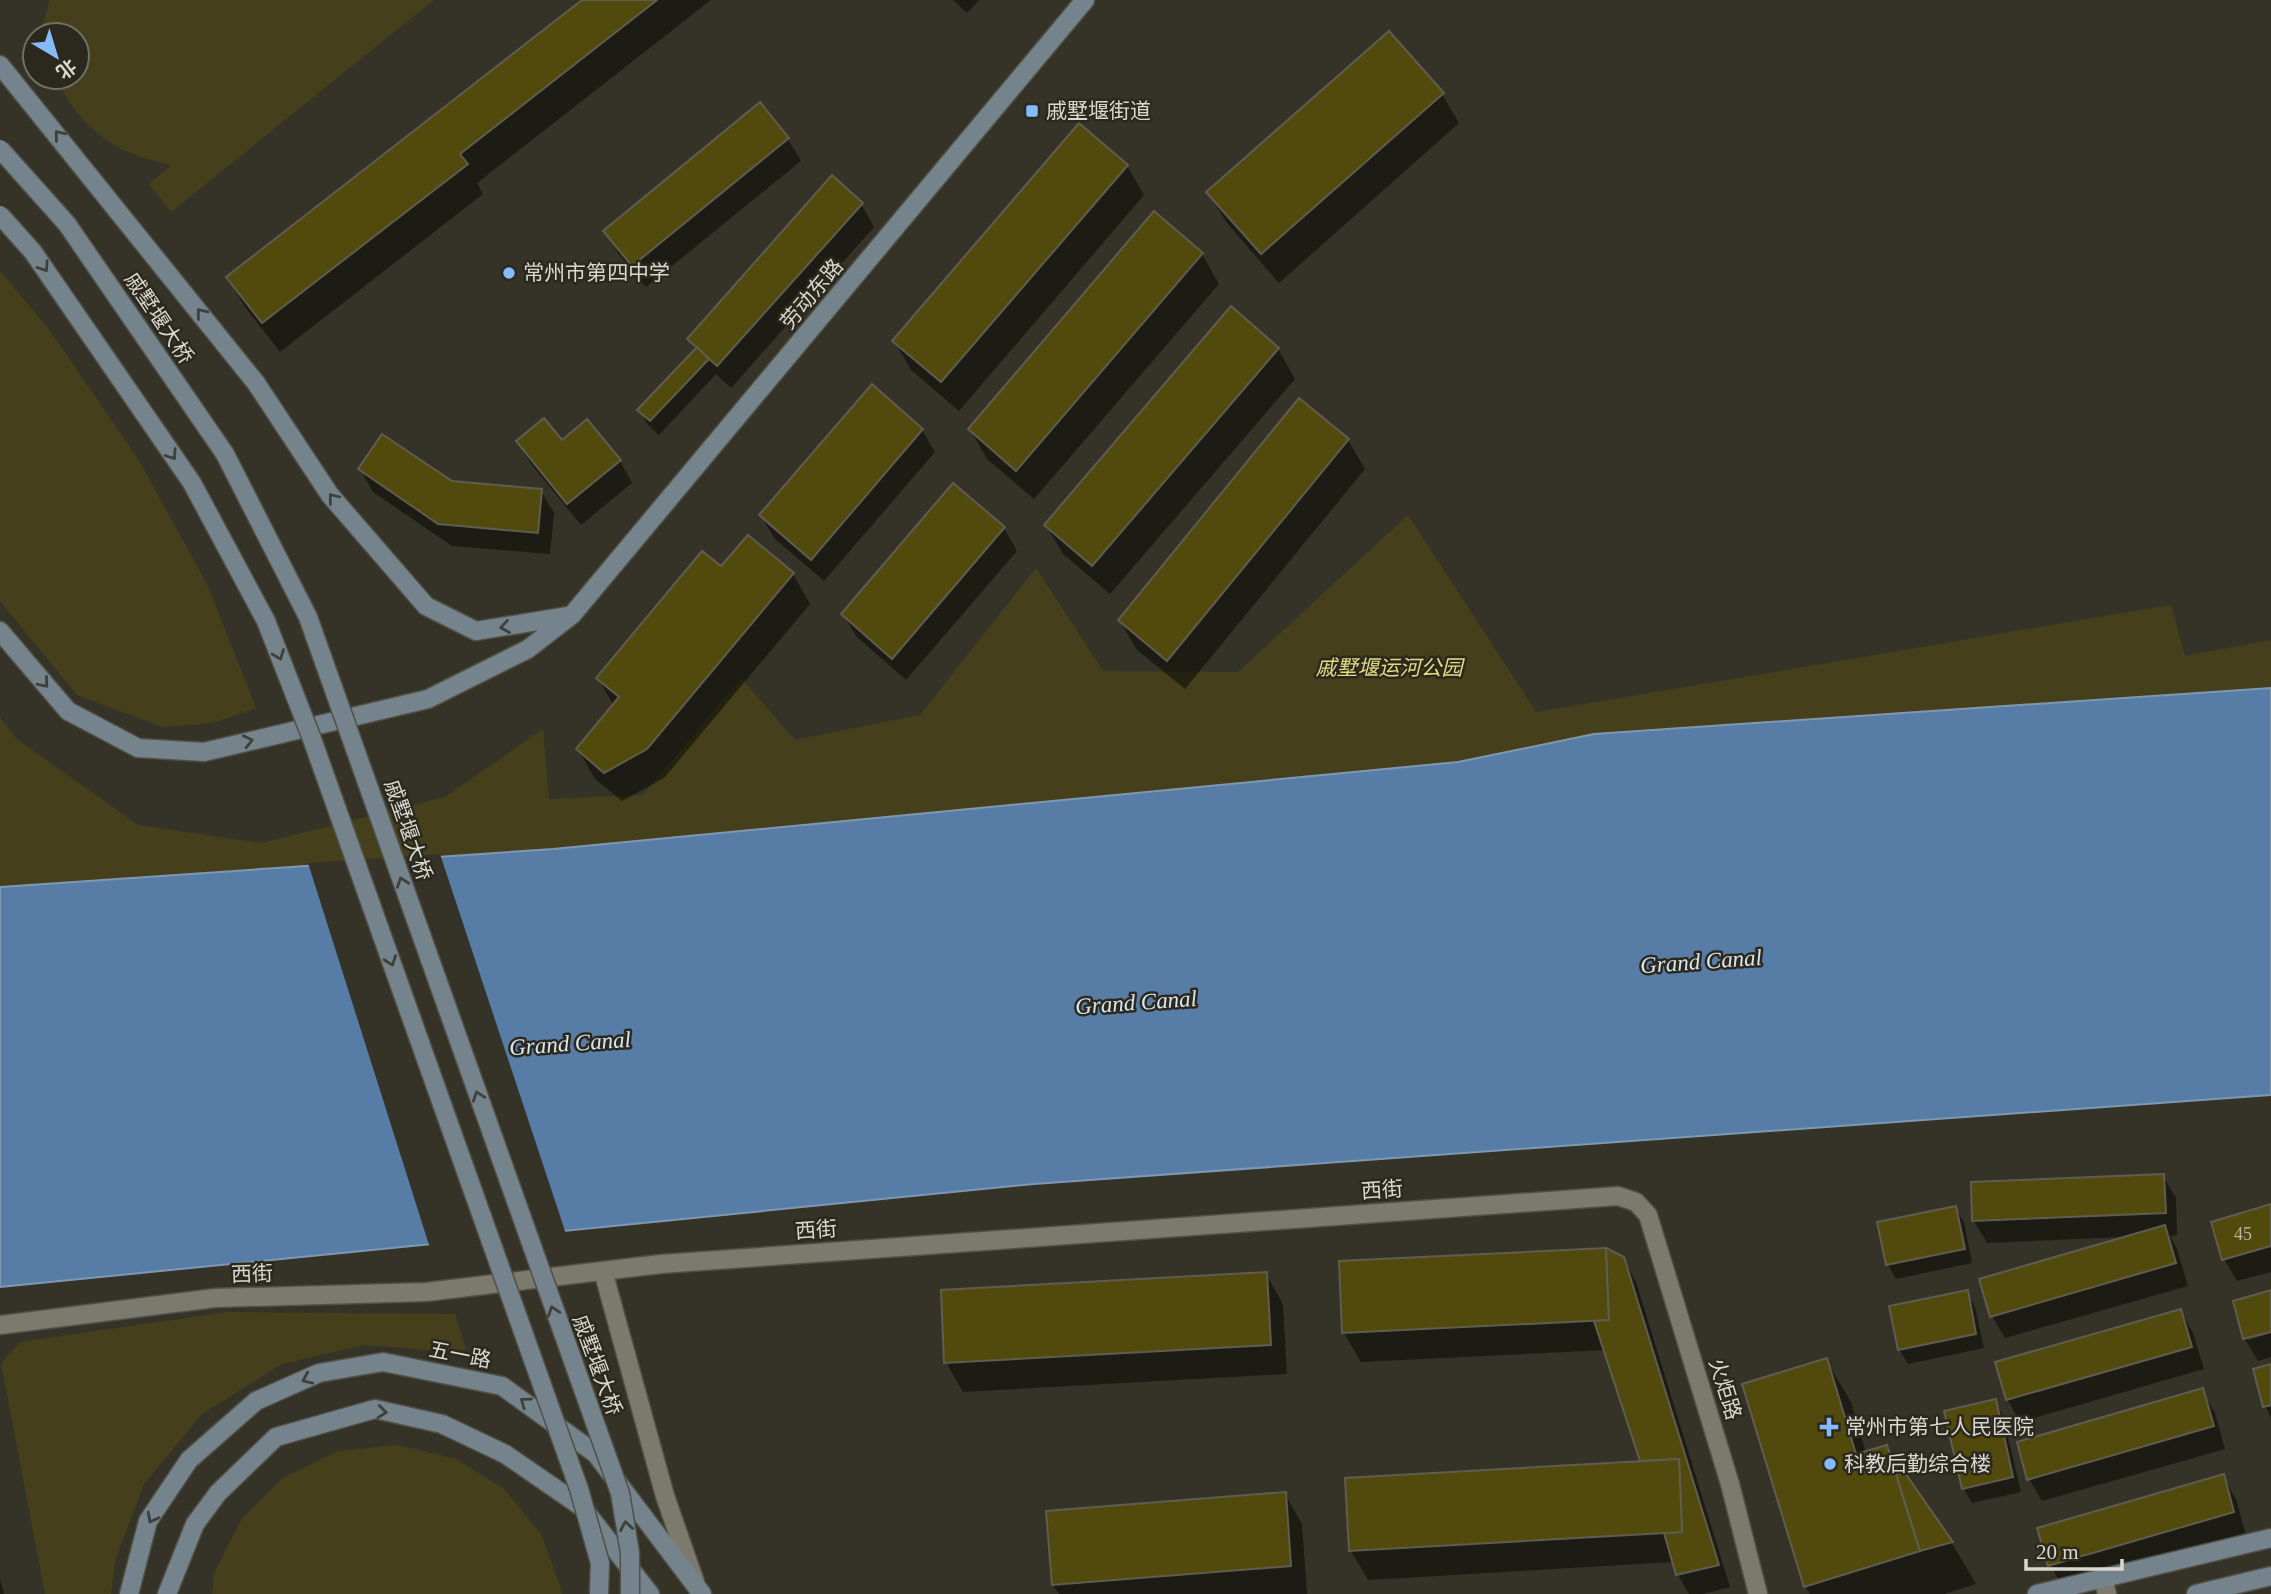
<svg xmlns="http://www.w3.org/2000/svg" width="2271" height="1594" font-family="'Times New Roman','Noto Sans SC',serif">
  <style>
    .green { fill: #45401b }
    .water { fill: #577ca6; stroke: #7e98b3; stroke-width: 2 }
    .pier { fill: #353327 }
    .shadow { fill: #0007 }
    .building { fill: #52490c; stroke: #5e5d50; stroke-width: 2 }
    .lines { fill: none; stroke-linecap: round; stroke-linejoin: round }
    .street-casing { stroke: #515046; stroke-width: 21 }
    .secondary-casing { stroke: #515046; stroke-width: 21 }
    .street { stroke: #7c7a6d; stroke-width: 18 }
    .secondary { stroke: #75838c; stroke-width: 18 }
    .secondary-bridge-casing { stroke: #515046; stroke-width: 21; stroke-linecap: butt }
    .secondary-bridge { stroke: #75838c; stroke-width: 18 }
    .oneway { stroke: #3e403a }
    .poi-dot { fill: #85bbfb; stroke: #2b291e; stroke-width: 2.5 }
    .labels { text-anchor: middle; stroke-width: 5; stroke-linejoin: round; paint-order: stroke }
    .number-label { font-size: 18px; fill: #b7b49f }
    .poi-label { font-size: 21px; fill: #d9d8d0; stroke: #2b291e; text-anchor: start }
    .street-label { font-size: 21px; fill: #d9d8d0; stroke: #2b291e }
    .park-label { font-size: 21px; font-style: italic; fill: #e5d983; stroke: #2b291e }
    .water-label { font-size: 23px; font-style: italic; fill: #dae5f2; stroke: #2b291e }
  </style>
  <rect width="100%" height="100%" fill="#353327"/>
  <!-- green -->
  <g class="green">
    <path d="M 50,0 L 434,0 L 171,212 L 149,184 L 172,165 C 111,152 84,131 54,77 L 77,77 L 77,35 L 42,35 L 41,30 Z"/>
    <path d="M 0,271 L 48,328 L 138,459 L 208,586 L 256,708 L 213,723 L 163,727 L 77,695 L 0,601 Z"/>
    <path d="M 1408,515 L 1536,712 L 2171,605 L 2185,656 L 2271,640 L 2271,688 L 1594,734 L 1458,762 L 553,849 L 0,886 L 0,717 L 17,739 L 138,825 L 262,843 L 445,797 L 543,729 L 549,799 L 643,795 L 741,678 L 795,740 L 920,715 L 1036,568 L 1103,671 L 1238,672 Z"/>
    <path d="M 227,1312 L 455,1314 L 467,1353 L 364,1345 L 282,1364 L 202,1414 L 144,1484 L 115,1561 L 111,1594 L 45,1594 L 1,1363 L 20,1342 Z"/>
    <path d="M 397,1445 L 456,1459 L 504,1489 L 541,1534 L 561,1588 L 562,1594 L 212,1594 L 214,1573 L 241,1520 L 283,1478 L 338,1451 Z"/>
  </g>
  <!-- water -->
  <path class="water" d="M 2271,688 L 2271,1095 L 1034,1184 L 0,1287 L 0,887 L 553,849 L 1458,762 L 1594,734 Z"/>
  <!-- pier -->
  <path class="pier" d="M 440,854 L 566,1234 L 430,1248 L 308,863 Z"/>
  <!-- shadow -->
  <g class="shadow">
    <path d="M 584,0 L 711,0 L 477,183 L 483,194 L 280,352 L 245,307 L 228,278 Z"/>
    <path d="M 953,0 L 979,0 L 967,13 Z"/>
    <path d="M 1442,94 L 1459,123 L 1279,283 L 1226,222 L 1209,193 Z"/>
    <path d="M 788,139 L 801,161 L 646,287 L 618,253 L 606,231 Z"/>
    <path d="M 1127,166 L 1144,195 L 959,411 L 911,370 L 894,341 Z"/>
    <path d="M 861,204 L 874,227 L 731,388 L 716,374 L 659,435 L 648,425 L 640,410 L 696,351 L 689,339 Z"/>
    <path d="M 1202,254 L 1219,284 L 1034,499 L 987,459 L 970,429 Z"/>
    <path d="M 1231,309 L 1278,349 L 1295,379 L 1110,594 L 1063,554 L 1046,525 Z"/>
    <path d="M 922,430 L 935,452 L 824,581 L 774,538 L 761,515 Z"/>
    <path d="M 1348,440 L 1365,469 L 1185,689 L 1137,650 L 1120,621 Z"/>
    <path d="M 518,442 L 561,443 L 620,461 L 632,483 L 581,525 L 531,464 Z"/>
    <path d="M 360,469 L 451,483 L 541,491 L 554,513 L 550,554 L 452,546 L 373,492 Z"/>
    <path d="M 954,486 L 1004,528 L 1017,551 L 906,680 L 856,636 L 843,614 Z"/>
    <path d="M 749,537 L 793,574 L 810,604 L 664,778 L 622,801 L 595,779 L 578,749 L 614,706 L 598,678 L 722,569 Z"/>
    <path d="M 2163,1176 L 2176,1198 L 2177,1235 L 2170,1236 L 2177,1249 L 2188,1286 L 2005,1338 L 1992,1316 L 2123,1237 L 1987,1243 L 1974,1221 Z"/>
    <path d="M 2271,1206 L 2271,1272 L 2237,1281 L 2224,1259 Z"/>
    <path d="M 1955,1208 L 1964,1222 L 1972,1263 L 1896,1279 L 1888,1265 Z"/>
    <path d="M 1623,1259 L 1636,1282 L 1730,1587 L 1703,1594 L 1689,1594 L 1678,1575 L 1674,1562 L 1368,1580 L 1351,1551 L 1642,1462 L 1606,1350 L 1361,1362 L 1344,1333 Z"/>
    <path d="M 1266,1274 L 1283,1304 L 1287,1374 L 963,1392 L 946,1362 Z"/>
    <path d="M 1967,1292 L 1975,1307 L 1984,1348 L 1908,1364 L 1899,1349 Z"/>
    <path d="M 2271,1292 L 2271,1330 L 2248,1336 L 2248,1340 L 2271,1333 L 2271,1357 L 2258,1361 L 2245,1339 L 2235,1303 Z"/>
    <path d="M 2181,1311 L 2193,1333 L 2204,1369 L 2020,1422 L 2007,1399 Z"/>
    <path d="M 1826,1360 L 1851,1402 L 1866,1453 L 1887,1447 L 1903,1475 L 1952,1543 L 1976,1584 L 1944,1594 L 1810,1594 L 1805,1586 Z"/>
    <path d="M 2271,1366 L 2271,1403 L 2268,1404 L 2268,1408 L 2271,1407 L 2271,1417 L 2265,1406 Z"/>
    <path d="M 2202,1391 L 2215,1413 L 2225,1449 L 2042,1501 L 2029,1479 Z"/>
    <path d="M 1995,1401 L 2003,1416 L 2021,1492 L 1972,1503 L 1964,1489 L 1946,1413 Z"/>
    <path d="M 2223,1477 L 2236,1499 L 2246,1535 L 2063,1587 L 2050,1565 Z"/>
    <path d="M 1285,1494 L 1302,1524 L 1307,1594 L 1059,1594 L 1053,1585 Z"/>
    <path d="M 0,1579 L 4,1594 L 0,1594 Z"/>
  </g>
  <!-- building -->
  <g class="building">
    <path d="M 582,0 L 657,0 L 460,154 L 468,164 L 262,323 L 226,277 Z"/>
    <path d="M 1389,31 L 1444,93 L 1261,254 L 1206,192 Z"/>
    <path d="M 760,102 L 789,138 L 632,266 L 603,231 Z"/>
    <path d="M 1079,123 L 1128,165 L 941,382 L 892,341 Z"/>
    <path d="M 832,175 L 863,203 L 717,366 L 687,339 Z"/>
    <path d="M 1154,211 L 1203,253 L 1016,471 L 968,429 Z"/>
    <path d="M 1231,306 L 1279,348 L 1092,566 L 1044,525 Z"/>
    <path d="M 697,347 L 709,359 L 650,421 L 637,410 Z"/>
    <path d="M 872,384 L 923,429 L 811,560 L 759,515 Z"/>
    <path d="M 1299,398 L 1349,439 L 1167,661 L 1118,620 Z"/>
    <path d="M 544,418 L 562,440 L 587,419 L 621,460 L 567,504 L 516,441 Z"/>
    <path d="M 382,434 L 452,481 L 542,489 L 538,533 L 438,524 L 358,469 Z"/>
    <path d="M 953,483 L 1005,527 L 892,659 L 841,614 Z"/>
    <path d="M 748,535 L 794,573 L 647,749 L 604,773 L 576,749 L 619,697 L 596,678 L 702,551 L 721,566 Z"/>
    <path d="M 2164,1174 L 2166,1213 L 1972,1221 L 1971,1182 Z"/>
    <path d="M 2271,1204 L 2271,1246 L 2222,1260 L 2211,1222 Z"/>
    <path d="M 1956,1206 L 1965,1249 L 1886,1265 L 1877,1222 Z"/>
    <path d="M 2165,1225 L 2176,1263 L 1990,1317 L 1979,1279 Z"/>
    <path d="M 1606,1248 L 1609,1320 L 1342,1333 L 1339,1261 Z"/>
    <path d="M 1606,1248 L 1624,1257 L 1719,1565 L 1676,1575 L 1664,1533 L 1682,1532 L 1679,1459 L 1640,1461 L 1594,1321 L 1609,1320 Z"/>
    <path d="M 1267,1272 L 1271,1345 L 944,1363 L 941,1290 Z"/>
    <path d="M 1968,1290 L 1976,1334 L 1898,1350 L 1889,1306 Z"/>
    <path d="M 2271,1290 L 2271,1332 L 2243,1339 L 2233,1301 Z"/>
    <path d="M 2181,1309 L 2192,1347 L 2006,1400 L 1995,1362 Z"/>
    <path d="M 1827,1358 L 1856,1454 L 1887,1445 L 1920,1551 L 1804,1587 L 1742,1384 Z"/>
    <path d="M 2271,1364 L 2271,1405 L 2263,1407 L 2253,1369 Z"/>
    <path d="M 2203,1388 L 2214,1426 L 2027,1480 L 2017,1442 Z"/>
    <path d="M 1996,1399 L 2013,1477 L 1962,1489 L 1944,1411 Z"/>
    <path d="M 1679,1459 L 1682,1532 L 1349,1551 L 1345,1478 Z"/>
    <path d="M 1905,1473 L 1953,1542 L 1920,1551 L 1896,1474 Z"/>
    <path d="M 2224,1474 L 2234,1512 L 2048,1566 L 2037,1528 Z"/>
    <path d="M 1286,1492 L 1291,1566 L 1052,1585 L 1046,1511 Z"/>
  </g>
  <g class="lines">
    <defs>
      <g id="street">
        <path d="M 603,1271 L 665,1496 L 695,1582"/>
        <path d="M 0,1325 L 215,1298 L 426,1292 L 661,1264 L 1618,1196 L 1636,1202 L 1648,1215 L 1730,1484 L 1758,1594"/>
        <path d="M 2103,1578 L 2107,1594"/>
      </g>
      <g id="secondary">
        <path d="M 0,65 L 256,383 L 330,495 L 426,606 L 476,631 L 568,616"/>
        <path d="M 0,631 L 68,711 L 138,748 L 204,752 L 428,699 L 528,649 L 572,615 L 1085,0"/>
        <path d="M 129,1594 L 148,1521 L 189,1460 L 256,1401 L 319,1373 L 383,1362 L 502,1386 L 596,1454 L 702,1594"/>
        <path d="M 167,1594 L 195,1524 L 218,1493 L 276,1437 L 375,1409 L 442,1424 L 505,1454 L 582,1507 L 650,1594"/>
        <path d="M 2037,1594 L 2271,1538"/>
        <path d="M 2196,1594 L 2271,1576"/>
      </g>
    </defs>
    <!-- street casing -->
    <use href="#street" class="street-casing"/>
    <!-- secondary casing -->
    <use href="#secondary" class="secondary-casing"/>
    <!-- street -->
    <use href="#street" class="street"/>
    <!-- secondary -->
    <use href="#secondary" class="secondary"/>
    <defs>
      <g id="secondary-bridge">
        <path d="M 0,149 L 67,224 L 225,454 L 308,617 L 620,1493 L 630,1553 L 630,1594"/>
        <path d="M 0,215 L 33,252 L 192,483 L 266,621 L 312,739 L 579,1489 L 600,1563 L 599,1594"/>
      </g>
    </defs>
    <!-- secondary-bridge casing -->
    <use href="#secondary-bridge" class="secondary-bridge-casing"/>
    <!-- secondary-bridge -->
    <use href="#secondary-bridge" class="secondary-bridge"/>
  </g>
  <!-- one-way arrows -->
  <defs><path id="oneway-chevron" d="M-2-3.5L2.5 0L-2 3.5" fill="none" stroke-width="1.6" stroke-linecap="round" stroke-linejoin="round" transform="scale(1.75)"/></defs>
  <g class="oneway">
    <use href="#oneway-chevron" transform="translate(59 135) rotate(-129)"/>
    <use href="#oneway-chevron" transform="translate(44 267) rotate(56)"/>
    <use href="#oneway-chevron" transform="translate(201 313) rotate(-129)"/>
    <use href="#oneway-chevron" transform="translate(172 455) rotate(56)"/>
    <use href="#oneway-chevron" transform="translate(333 498) rotate(-128)"/>
    <use href="#oneway-chevron" transform="translate(505 627) rotate(170)"/>
    <use href="#oneway-chevron" transform="translate(279 655) rotate(69)"/>
    <use href="#oneway-chevron" transform="translate(44 683) rotate(50)"/>
    <use href="#oneway-chevron" transform="translate(248 741) rotate(-13)"/>
    <use href="#oneway-chevron" transform="translate(402 882) rotate(-109)"/>
    <use href="#oneway-chevron" transform="translate(391 961) rotate(70)"/>
    <use href="#oneway-chevron" transform="translate(478 1096) rotate(-109)"/>
    <use href="#oneway-chevron" transform="translate(553 1311) rotate(-109)"/>
    <use href="#oneway-chevron" transform="translate(307 1379) rotate(156)"/>
    <use href="#oneway-chevron" transform="translate(525 1402) rotate(-144)"/>
    <use href="#oneway-chevron" transform="translate(382 1412) rotate(7)"/>
    <use href="#oneway-chevron" transform="translate(152 1518) rotate(118)"/>
    <use href="#oneway-chevron" transform="translate(626 1526) rotate(-100)"/>
  </g>
  <!-- markers -->
  <g class="poi-dot">
    <rect x="1025" y="104" width="14" height="14" rx="3.5"/>
    <circle cx="509" cy="273" r="7"/>
    <path d="M1825.5 1416.5h7v7h7v7h-7v7h-7v-7h-7v-7h7z"/>
    <circle cx="1830" cy="1464" r="7"/>
  </g>
  <g class="labels">
    <!-- number labels -->
    <g class="number-label">
      <text x="2243" y="1240">45</text>
    </g>
    <!-- poi labels -->
    <g class="poi-label">
      <text x="1046" y="118">戚墅堰街道</text>
      <text x="523" y="280">常州市第四中学</text>
      <text x="1845" y="1434">常州市第七人民医院</text>
      <text x="1844" y="1471">科教后勤综合楼</text>
    </g>
    <!-- street labels -->
    <g class="street-label">
      <text transform="translate(812 294) rotate(-50)" y="7">劳动东路</text>
      <text transform="translate(159 318) rotate(56)" y="7">戚墅堰大桥</text>
      <text transform="translate(408 830) rotate(71)" y="7">戚墅堰大桥</text>
      <text transform="translate(1382 1190) rotate(-4)" y="7">西街</text>
      <text transform="translate(816 1230) rotate(-4)" y="7">西街</text>
      <text transform="translate(252 1274) rotate(-2)" y="7">西街</text>
      <text transform="translate(460 1355) rotate(11)" y="7">五一路</text>
      <text transform="translate(597 1365) rotate(70)" y="7">戚墅堰大桥</text>
      <text transform="translate(1725 1389) rotate(73)" y="7">火炬路</text>
    </g>
    <!-- park labels -->
    <g class="park-label">
      <text x="1389" y="675">戚墅堰运河公园</text>
    </g>
    <!-- water labels -->
    <g class="water-label">
      <text transform="translate(1701 961) rotate(-4)" y="8">Grand Canal</text>
      <text transform="translate(1136 1002) rotate(-4)" y="8">Grand Canal</text>
      <text transform="translate(570 1043) rotate(-4)" y="8">Grand Canal</text>
    </g>
  </g>
  <!-- north arrow -->
  <g transform="translate(56 56) rotate(142)"><circle r="33" fill="#2b291e" stroke="#716f65" stroke-width="2"/>
  <path d="M0-5L12 26L0 18L-12 26Z" fill="#85bbfb"/>
  <text y="-10" font-size="19" font-weight="bold" text-anchor="middle" fill="#d9d8d0">北</text>
  </g>
  <!-- scale -->
  <path d="M2026 1559v10h96v-10" fill="none" stroke="#d9d8d0" stroke-width="3.5"/>
  <text x="2036" y="1559" font-size="21" fill="#d9d8d0" stroke="#2b291e" stroke-width="5" paint-order="stroke">20 m</text>
</svg>
